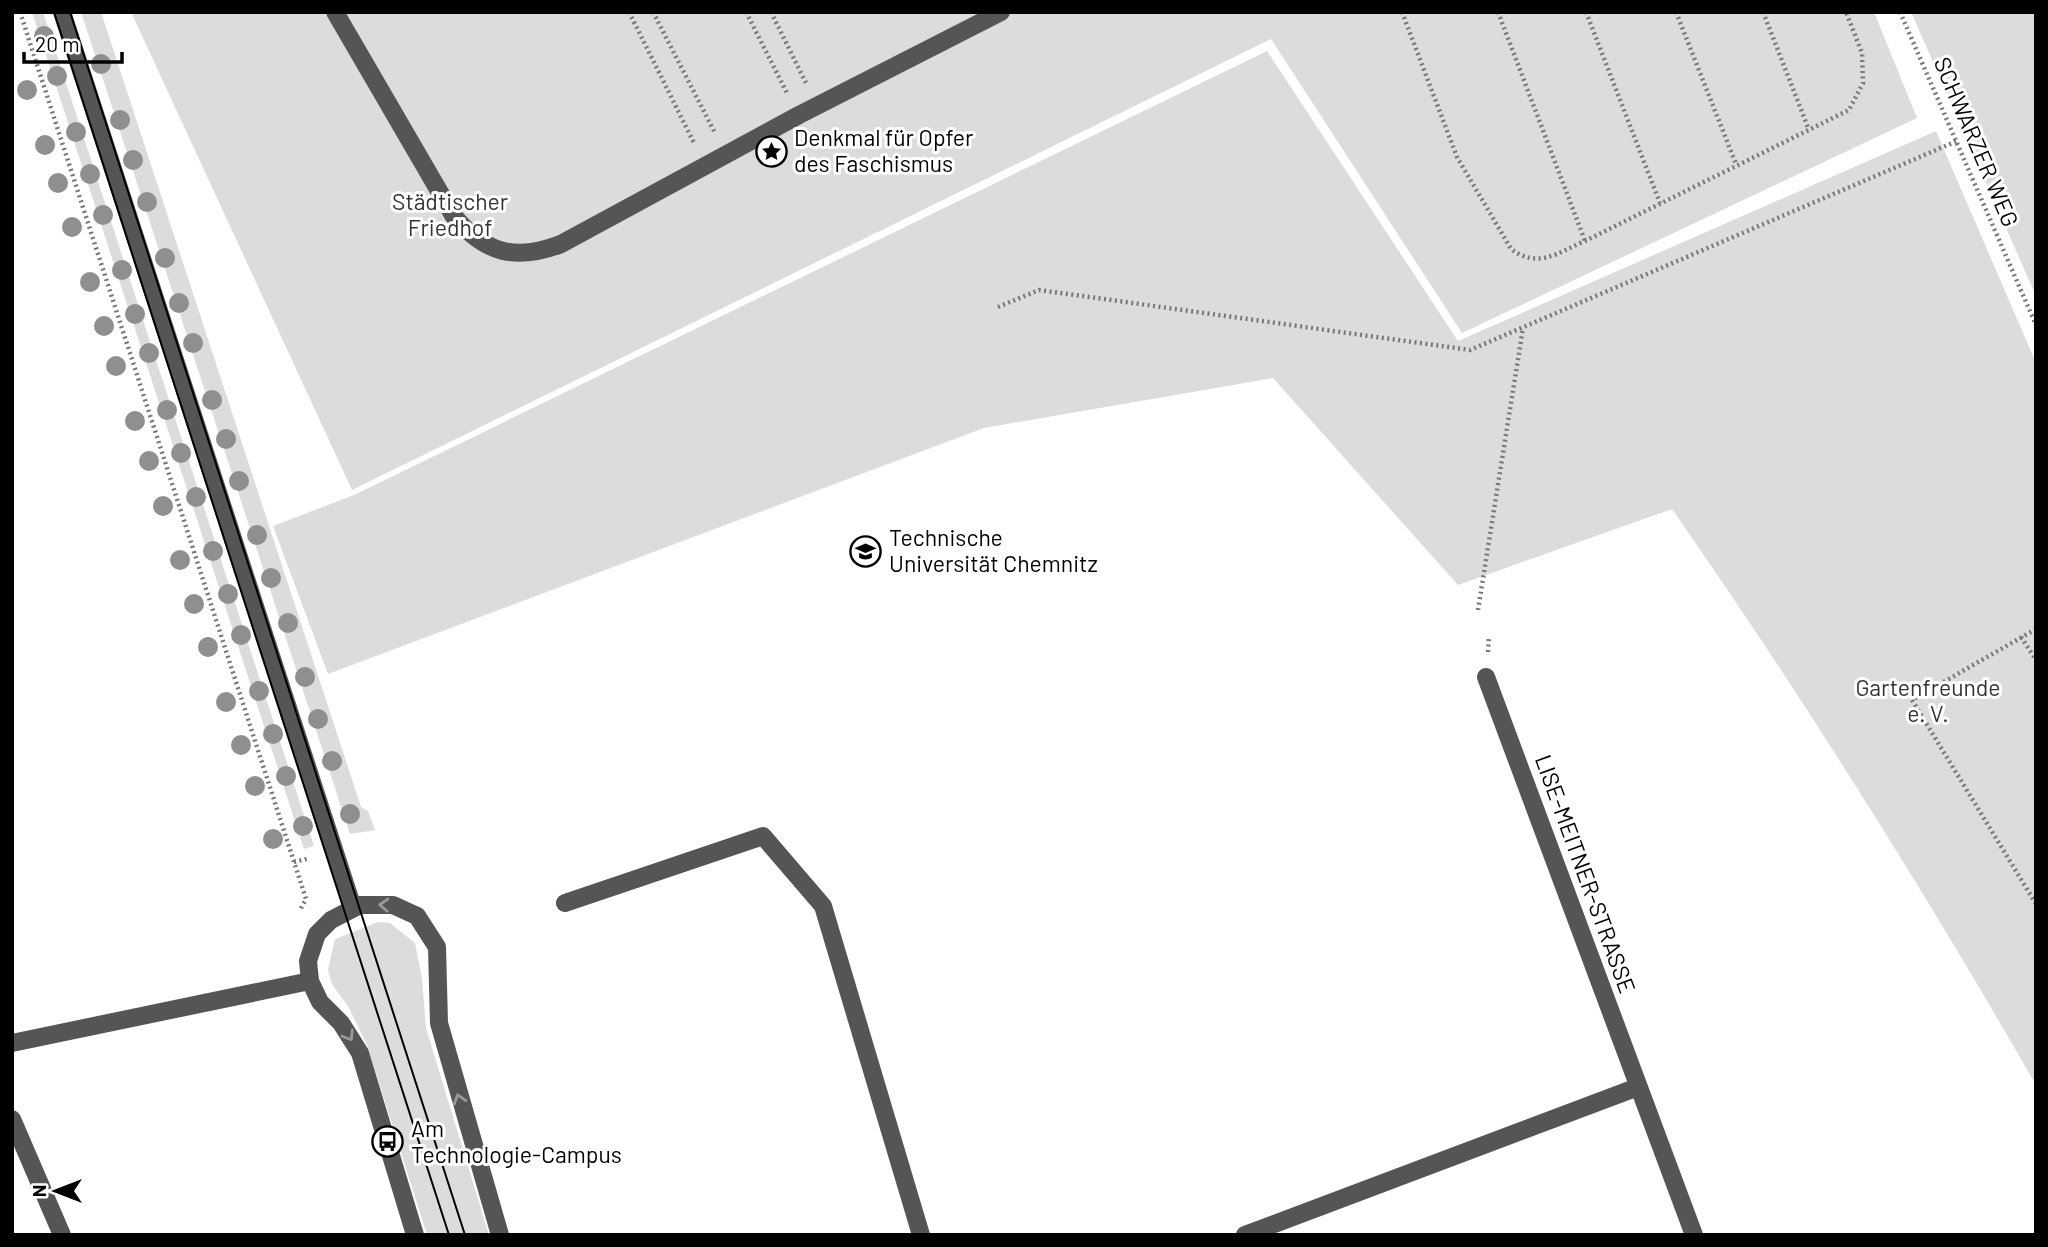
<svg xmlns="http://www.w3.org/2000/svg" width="2048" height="1247" font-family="Barlow,sans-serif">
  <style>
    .green { fill: #dcdcdc }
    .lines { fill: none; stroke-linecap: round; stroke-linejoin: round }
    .path { stroke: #777; stroke-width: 4.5; stroke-dasharray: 2 3.5; stroke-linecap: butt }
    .minor { stroke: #555; stroke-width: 18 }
    .tram { stroke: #000; stroke-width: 2 }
    .tree { fill: #8f8f8f }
    .oneway { stroke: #999 }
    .labels { text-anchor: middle; stroke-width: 6; stroke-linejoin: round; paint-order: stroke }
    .poi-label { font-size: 23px; fill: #000; stroke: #fff; text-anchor: start }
    .street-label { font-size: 23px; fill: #000; stroke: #fff }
    .park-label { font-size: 23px; fill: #333; stroke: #fff }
  </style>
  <rect width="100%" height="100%" fill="#fff"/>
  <!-- green -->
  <g class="green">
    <path d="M 32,12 L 43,12 L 314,846 L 304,849 Z"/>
    <path d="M 81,12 L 101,12 L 361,807 L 368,811 L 375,830 L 350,834 Z"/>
    <path d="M 131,12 L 1874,12 L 1917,118 L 1462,333 L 1271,39 L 352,490 Z"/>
    <path d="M 1911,12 L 2036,12 L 2036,296 Z"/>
    <path d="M 1267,51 L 1458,341 L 1936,131 L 2036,363 L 2036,1085 C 1923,888 1802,696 1672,509 L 1458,585 L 1273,378 L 984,428 L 328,674 L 273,526 L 354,495 Z"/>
    <path d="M 378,922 L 390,923 L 415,943 L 422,978 L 426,1028 L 489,1235 L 427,1235 L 367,1045 L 349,1008 L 332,984 L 328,970 L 335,939 Z"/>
  </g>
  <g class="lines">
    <!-- path -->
    <g class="path">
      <path d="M 20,12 L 306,899 L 300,910"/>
      <path d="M 629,12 L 694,143"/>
      <path d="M 653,12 L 715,133"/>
      <path d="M 746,12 L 787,93"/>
      <path d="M 771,12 L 806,83"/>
      <path d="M 1402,12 L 1457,157 L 1511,249 C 1538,269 1557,253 1585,241 L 1849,110 L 1863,83 L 1862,53 L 1846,12"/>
      <path d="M 1498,12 L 1585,241"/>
      <path d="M 1586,12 L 1660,203"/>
      <path d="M 1676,12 L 1736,164"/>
      <path d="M 1763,12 L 1809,130"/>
      <path d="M 1900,12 L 2036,325"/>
      <path d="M 998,307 L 1039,290 L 1470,350 L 1957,141"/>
      <path d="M 1478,610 L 1523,328"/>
      <path d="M 2036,629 L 1912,700 L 2036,904"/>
      <path d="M 2021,637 L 2036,660"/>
      <path d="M 1488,652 L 1489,636"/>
      <path d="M 294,862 L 310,858"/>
    </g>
    <!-- minor -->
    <g class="minor">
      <path d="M 62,12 L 353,908"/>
      <path d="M 335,12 L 453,215 C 484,253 515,262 561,244 L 799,115 L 1001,12"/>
      <path d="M 1486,677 L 1694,1235"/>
      <path d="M 565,903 L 763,836 L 823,906 L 921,1235"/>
      <path d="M 12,1043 L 310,981"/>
      <path d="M 12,1119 L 62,1235"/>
      <path d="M 415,1235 L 360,1053 L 341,1023 L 320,1002 L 310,981 L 308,961 L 317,934 L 331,920 L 360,905 L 393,905 L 417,916 L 437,947 L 439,1023 L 500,1235"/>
      <path d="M 1245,1235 L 1638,1087"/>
    </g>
    <!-- tram -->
    <g class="tram">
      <path d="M 54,12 L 449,1235"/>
      <path d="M 70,12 L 465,1235"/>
    </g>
  </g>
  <!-- trees -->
  <g class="tree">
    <circle cx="44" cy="36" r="10"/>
    <circle cx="101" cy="64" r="10"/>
    <circle cx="57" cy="76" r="10"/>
    <circle cx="27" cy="90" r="10"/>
    <circle cx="120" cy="120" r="10"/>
    <circle cx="76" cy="132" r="10"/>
    <circle cx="45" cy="145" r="10"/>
    <circle cx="133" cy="160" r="10"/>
    <circle cx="90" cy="174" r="10"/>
    <circle cx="58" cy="183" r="10"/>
    <circle cx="147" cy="202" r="10"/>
    <circle cx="103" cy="215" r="10"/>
    <circle cx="72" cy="227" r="10"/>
    <circle cx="165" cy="258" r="10"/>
    <circle cx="122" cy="270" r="10"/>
    <circle cx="90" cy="282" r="10"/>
    <circle cx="179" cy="303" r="10"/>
    <circle cx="135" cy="314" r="10"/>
    <circle cx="104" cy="326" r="10"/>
    <circle cx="193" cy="343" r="10"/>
    <circle cx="149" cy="353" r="10"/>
    <circle cx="116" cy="366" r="10"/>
    <circle cx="212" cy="400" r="10"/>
    <circle cx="167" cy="410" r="10"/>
    <circle cx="135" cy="421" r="10"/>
    <circle cx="226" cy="439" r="10"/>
    <circle cx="181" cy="453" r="10"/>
    <circle cx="149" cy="461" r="10"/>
    <circle cx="239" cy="481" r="10"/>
    <circle cx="196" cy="497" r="10"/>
    <circle cx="163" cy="506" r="10"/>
    <circle cx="257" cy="535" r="10"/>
    <circle cx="213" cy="551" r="10"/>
    <circle cx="180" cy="560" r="10"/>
    <circle cx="271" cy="578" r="10"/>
    <circle cx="228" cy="594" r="10"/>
    <circle cx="194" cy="604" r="10"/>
    <circle cx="288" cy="623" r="10"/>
    <circle cx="241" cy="635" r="10"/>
    <circle cx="208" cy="647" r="10"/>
    <circle cx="305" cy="677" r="10"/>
    <circle cx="259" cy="691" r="10"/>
    <circle cx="226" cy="702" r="10"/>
    <circle cx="318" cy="719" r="10"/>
    <circle cx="273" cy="734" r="10"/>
    <circle cx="241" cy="745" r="10"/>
    <circle cx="332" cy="761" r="10"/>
    <circle cx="286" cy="776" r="10"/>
    <circle cx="255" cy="786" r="10"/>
    <circle cx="350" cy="814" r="10"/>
    <circle cx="303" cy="826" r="10"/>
    <circle cx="273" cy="839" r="10"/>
  </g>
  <!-- one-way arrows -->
  <defs><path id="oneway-chevron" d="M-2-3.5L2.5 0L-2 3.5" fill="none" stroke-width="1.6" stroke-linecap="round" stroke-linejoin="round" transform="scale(1.75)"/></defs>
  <g class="oneway">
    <use href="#oneway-chevron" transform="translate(384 905) rotate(-177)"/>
    <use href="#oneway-chevron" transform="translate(349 1036) rotate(58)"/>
    <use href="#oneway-chevron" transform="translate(459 1099) rotate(-107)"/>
  </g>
  <!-- icons -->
  <defs>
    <symbol id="sight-ring" viewBox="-11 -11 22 22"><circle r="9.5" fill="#fff" stroke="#000" stroke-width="1.5"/><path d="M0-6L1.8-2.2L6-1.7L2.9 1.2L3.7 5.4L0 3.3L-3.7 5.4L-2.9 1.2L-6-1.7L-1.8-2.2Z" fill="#000"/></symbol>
    <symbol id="university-ring" viewBox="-11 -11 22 22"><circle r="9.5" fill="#fff" stroke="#000" stroke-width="1.5"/><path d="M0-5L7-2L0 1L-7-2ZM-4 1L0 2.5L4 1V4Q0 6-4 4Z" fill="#000"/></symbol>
    <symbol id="bus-ring" viewBox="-11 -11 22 22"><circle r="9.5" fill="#fff" stroke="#000" stroke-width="1.5"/><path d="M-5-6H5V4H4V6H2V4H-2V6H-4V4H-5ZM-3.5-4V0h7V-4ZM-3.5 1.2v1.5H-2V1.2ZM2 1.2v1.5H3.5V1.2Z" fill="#000"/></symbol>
  </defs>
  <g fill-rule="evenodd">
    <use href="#sight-ring" x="754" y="134" width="35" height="35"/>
    <use href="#university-ring" x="848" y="534" width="35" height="35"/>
    <use href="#bus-ring" x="370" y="1124" width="35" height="35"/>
  </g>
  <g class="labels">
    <!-- poi labels -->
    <g class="poi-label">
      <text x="794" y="146">Denkmal für Opfer<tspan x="794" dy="26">des Faschismus</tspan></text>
      <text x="889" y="546">Technische<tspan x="889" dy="26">Universität Chemnitz</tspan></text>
      <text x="411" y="1137">Am<tspan x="411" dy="26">Technologie-Campus</tspan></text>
    </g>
    <!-- street labels -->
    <g class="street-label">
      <text transform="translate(1976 142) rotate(67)" y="8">SCHWARZER WEG</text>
      <text transform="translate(1585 874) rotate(70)" y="8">LISE-MEITNER-STRASSE</text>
    </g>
    <!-- park labels -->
    <g class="park-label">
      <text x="450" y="210">Städtischer<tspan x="450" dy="26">Friedhof</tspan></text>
      <text x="1928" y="696">Gartenfreunde<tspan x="1928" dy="26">e. V.</tspan></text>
    </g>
  </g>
  <!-- border -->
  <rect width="2048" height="1247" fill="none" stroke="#000000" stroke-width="28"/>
  <!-- north arrow -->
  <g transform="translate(56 1191) rotate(270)" stroke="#ffffff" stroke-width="5" paint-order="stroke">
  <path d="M0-5L12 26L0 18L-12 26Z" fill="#000000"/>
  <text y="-10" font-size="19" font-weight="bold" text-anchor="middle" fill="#000000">N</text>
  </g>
  <!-- scale -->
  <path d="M24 52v10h98v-10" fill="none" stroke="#000000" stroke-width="3.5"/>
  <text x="35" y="52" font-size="21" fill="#000000" stroke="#ffffff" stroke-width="5" paint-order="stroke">20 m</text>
</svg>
